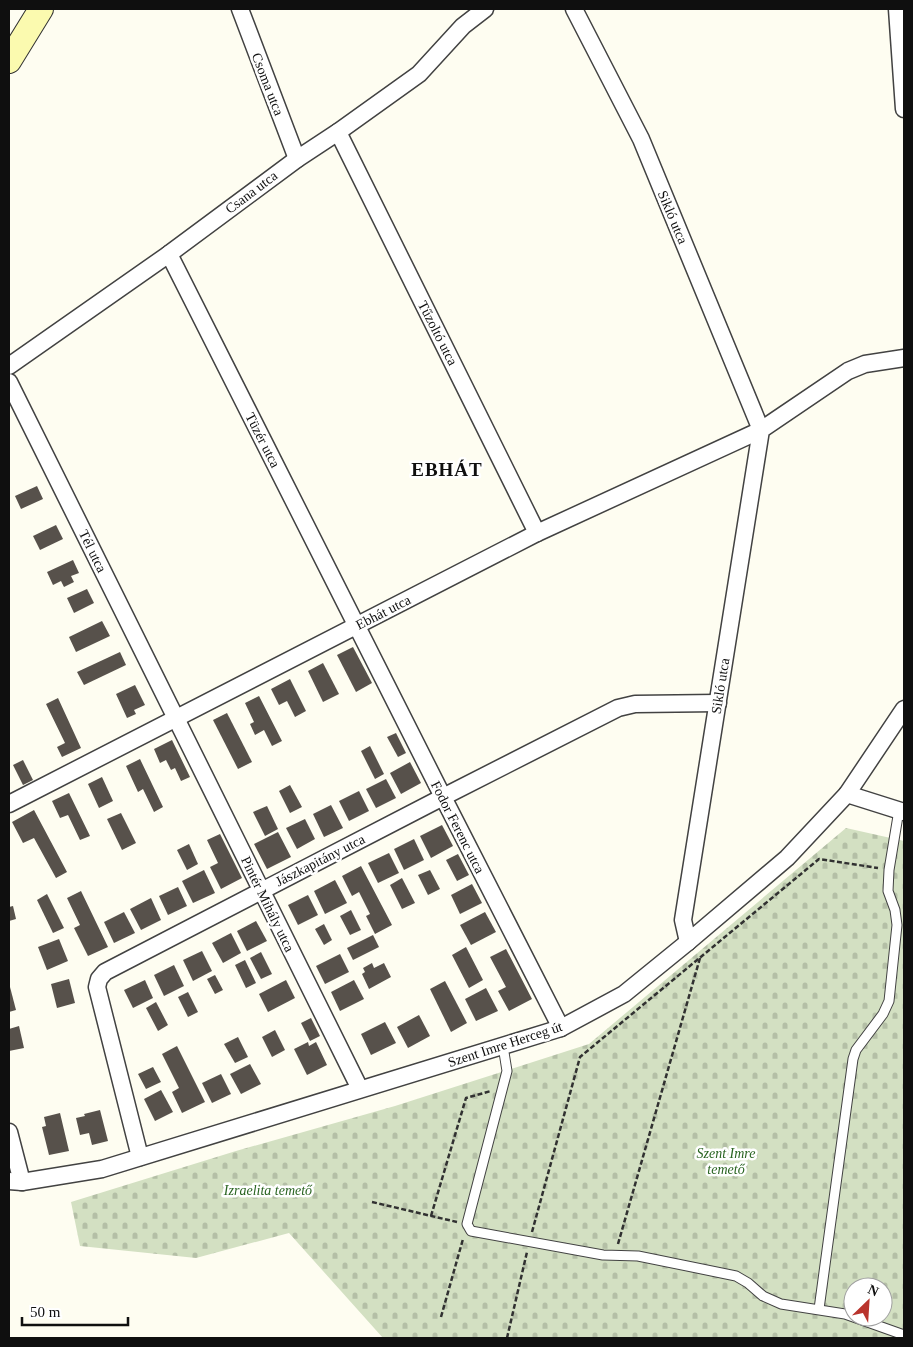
<svg xmlns="http://www.w3.org/2000/svg" width="913" height="1347" font-family="'Times New Roman',serif">
  <style>
    .cemetery { fill: url(#cemetery-stones); fill-rule: evenodd }
    .building { fill: #57514b }
    .lines { fill: none; stroke-linecap: round; stroke-linejoin: round }
    .service-casing { stroke: #424242; stroke-width: 11 }
    .minor-casing { stroke: #424242; stroke-width: 19 }
    .secondary-casing { stroke: #313131; stroke-width: 26 }
    .path { stroke: #313131; stroke-width: 2.5; stroke-dasharray: 5 2.5; stroke-linecap: butt }
    .service { stroke: #fff; stroke-width: 9 }
    .minor { stroke: #fff; stroke-width: 16 }
    .secondary { stroke: #fbfaaf; stroke-width: 24 }
    .labels { text-anchor: middle; stroke-width: 5; stroke-linejoin: round; paint-order: stroke }
    .street-label { font-size: 14px; fill: #0f0f0f; stroke: #fff }
    .park-label { font-size: 14px; font-style: italic; fill: #296421; stroke: #fff }
    .district-label { font-size: 19px; font-weight: bold; letter-spacing: 1px; fill: #0f0f0f; stroke: #fff }
  </style>
  <defs>
    <pattern id="cemetery-stones" width="16" height="16" patternUnits="userSpaceOnUse" patternTransform="scale(1.25)"><rect width="16" height="16" fill="#d3e0c2"/><path d="M2 7V4a2 2 0 0 1 4 0v3zM10 15v-3a2 2 0 0 1 4 0v3z" fill="#b4bfa6"/></pattern>
  </defs>
  <rect width="100%" height="100%" fill="#fefdf1"/>
  <!-- cemetery -->
  <path class="cemetery" d="M 846,828 L 904,841 L 904,1338 L 383,1338 L 289,1233 L 196,1258 L 80,1246 L 71,1202 L 236,1151 L 395,1106 L 589,1044 ZM 853,1287 L 883,1287 L 883,1317 L 853,1317 Z"/>
  <!-- building -->
  <g class="building">
    <path d="M 37,486 L 43,499 L 21,509 L 15,496 Z"/>
    <path d="M 56,525 L 63,539 L 40,550 L 33,536 Z"/>
    <path d="M 73,560 L 79,573 L 71,576 L 74,582 L 64,587 L 61,581 L 53,585 L 47,572 Z"/>
    <path d="M 87,589 L 94,603 L 74,613 L 67,598 Z"/>
    <path d="M 102,621 L 110,636 L 76,652 L 69,637 Z"/>
    <path d="M 353,647 L 372,683 L 356,692 L 337,655 Z"/>
    <path d="M 120,652 L 126,665 L 84,685 L 77,672 Z"/>
    <path d="M 323,663 L 339,694 L 323,702 L 308,671 Z"/>
    <path d="M 290,679 L 306,711 L 295,717 L 287,701 L 279,705 L 271,689 Z"/>
    <path d="M 135,685 L 145,705 L 134,710 L 136,714 L 127,718 L 116,694 Z"/>
    <path d="M 259,696 L 282,741 L 272,746 L 264,730 L 255,735 L 250,724 L 254,722 L 245,703 Z"/>
    <path d="M 58,698 L 81,748 L 62,757 L 57,747 L 65,743 L 46,704 Z"/>
    <path d="M 227,713 L 252,762 L 238,769 L 213,720 Z"/>
    <path d="M 396,733 L 406,753 L 398,757 L 387,737 Z"/>
    <path d="M 172,740 L 190,777 L 181,781 L 175,768 L 171,770 L 166,760 L 160,763 L 154,749 Z"/>
    <path d="M 370,746 L 384,774 L 375,779 L 361,751 Z"/>
    <path d="M 140,759 L 163,807 L 154,812 L 143,789 L 138,792 L 126,766 Z"/>
    <path d="M 23,760 L 33,780 L 23,785 L 13,765 Z"/>
    <path d="M 410,762 L 421,783 L 401,794 L 390,773 Z"/>
    <path d="M 102,777 L 113,801 L 99,808 L 88,784 Z"/>
    <path d="M 386,779 L 396,798 L 376,808 L 366,789 Z"/>
    <path d="M 290,785 L 302,807 L 290,813 L 279,791 Z"/>
    <path d="M 359,791 L 369,811 L 349,821 L 339,801 Z"/>
    <path d="M 69,793 L 90,836 L 80,840 L 68,815 L 60,818 L 52,801 Z"/>
    <path d="M 331,805 L 343,828 L 324,837 L 313,814 Z"/>
    <path d="M 267,806 L 278,829 L 265,836 L 253,812 Z"/>
    <path d="M 34,810 L 67,872 L 56,878 L 34,838 L 23,843 L 12,822 Z"/>
    <path d="M 121,813 L 136,843 L 122,850 L 107,819 Z"/>
    <path d="M 305,819 L 315,839 L 297,849 L 286,828 Z"/>
    <path d="M 442,825 L 453,846 L 431,858 L 420,836 Z"/>
    <path d="M 278,832 L 291,857 L 267,869 L 254,844 Z"/>
    <path d="M 220,834 L 242,878 L 221,889 L 210,867 L 218,863 L 207,840 Z"/>
    <path d="M 414,839 L 424,860 L 404,870 L 394,849 Z"/>
    <path d="M 189,844 L 198,864 L 187,870 L 177,850 Z"/>
    <path d="M 389,853 L 399,873 L 378,883 L 368,863 Z"/>
    <path d="M 458,854 L 469,875 L 457,881 L 446,860 Z"/>
    <path d="M 361,866 L 392,925 L 375,934 L 366,916 L 370,914 L 359,892 L 352,896 L 342,876 Z"/>
    <path d="M 204,870 L 215,893 L 193,903 L 182,881 Z"/>
    <path d="M 430,870 L 440,889 L 428,895 L 418,875 Z"/>
    <path d="M 402,878 L 415,903 L 402,909 L 390,885 Z"/>
    <path d="M 335,880 L 347,903 L 325,914 L 314,891 Z"/>
    <path d="M 472,884 L 482,903 L 460,914 L 451,895 Z"/>
    <path d="M 178,887 L 187,906 L 168,915 L 159,896 Z"/>
    <path d="M 81,891 L 108,947 L 88,956 L 74,928 L 80,925 L 67,898 Z"/>
    <path d="M 47,894 L 64,928 L 53,933 L 37,900 Z"/>
    <path d="M 308,895 L 318,915 L 298,925 L 288,905 Z"/>
    <path d="M 151,898 L 161,920 L 141,930 L 130,909 Z"/>
    <path d="M 13,906 L 16,919 L 9,921 L 9,907 Z"/>
    <path d="M 351,910 L 361,930 L 350,935 L 340,916 Z"/>
    <path d="M 124,912 L 135,933 L 114,943 L 104,922 Z"/>
    <path d="M 485,912 L 496,932 L 471,945 L 460,925 Z"/>
    <path d="M 256,921 L 267,941 L 247,951 L 237,931 Z"/>
    <path d="M 324,924 L 332,940 L 324,945 L 315,929 Z"/>
    <path d="M 231,933 L 241,953 L 223,963 L 212,943 Z"/>
    <path d="M 373,935 L 379,947 L 353,960 L 347,948 Z"/>
    <path d="M 59,939 L 68,961 L 47,970 L 38,947 Z"/>
    <path d="M 466,947 L 483,980 L 469,988 L 452,955 Z"/>
    <path d="M 506,949 L 532,999 L 509,1011 L 498,991 L 506,987 L 490,957 Z"/>
    <path d="M 202,951 L 212,971 L 193,981 L 183,960 Z"/>
    <path d="M 261,952 L 272,974 L 261,979 L 250,958 Z"/>
    <path d="M 340,954 L 349,972 L 325,984 L 316,966 Z"/>
    <path d="M 245,960 L 256,983 L 246,988 L 235,965 Z"/>
    <path d="M 372,963 L 374,968 L 384,963 L 391,977 L 369,989 L 362,974 L 365,972 L 363,968 Z"/>
    <path d="M 174,965 L 184,986 L 164,996 L 154,975 Z"/>
    <path d="M 215,975 L 223,990 L 215,994 L 207,979 Z"/>
    <path d="M 69,979 L 75,1003 L 57,1008 L 51,984 Z"/>
    <path d="M 145,980 L 153,998 L 133,1008 L 124,990 Z"/>
    <path d="M 286,980 L 295,998 L 268,1012 L 259,994 Z"/>
    <path d="M 354,980 L 364,999 L 340,1011 L 331,992 Z"/>
    <path d="M 445,981 L 467,1023 L 451,1032 L 430,989 Z"/>
    <path d="M 10,987 L 16,1010 L 9,1012 L 9,988 Z"/>
    <path d="M 486,988 L 498,1011 L 476,1021 L 465,999 Z"/>
    <path d="M 188,992 L 198,1012 L 188,1017 L 178,997 Z"/>
    <path d="M 156,1002 L 168,1025 L 158,1031 L 146,1008 Z"/>
    <path d="M 419,1015 L 430,1036 L 408,1048 L 397,1027 Z"/>
    <path d="M 311,1018 L 320,1036 L 310,1041 L 301,1023 Z"/>
    <path d="M 385,1022 L 396,1043 L 371,1055 L 361,1034 Z"/>
    <path d="M 19,1026 L 24,1048 L 9,1051 L 9,1029 Z"/>
    <path d="M 275,1030 L 285,1050 L 272,1057 L 262,1037 Z"/>
    <path d="M 238,1037 L 248,1057 L 235,1063 L 224,1044 Z"/>
    <path d="M 308,1042 L 309,1046 L 316,1042 L 327,1065 L 307,1075 L 294,1049 Z"/>
    <path d="M 177,1046 L 205,1102 L 182,1113 L 172,1092 L 179,1088 L 162,1054 Z"/>
    <path d="M 250,1064 L 261,1084 L 241,1094 L 230,1074 Z"/>
    <path d="M 153,1067 L 161,1082 L 146,1089 L 138,1074 Z"/>
    <path d="M 221,1074 L 231,1094 L 212,1103 L 202,1083 Z"/>
    <path d="M 161,1090 L 173,1112 L 155,1121 L 144,1099 Z"/>
    <path d="M 100,1110 L 108,1141 L 92,1145 L 89,1133 L 80,1135 L 76,1118 L 85,1116 L 84,1114 Z"/>
    <path d="M 60,1113 L 69,1151 L 49,1155 L 42,1127 L 46,1126 L 44,1117 Z"/>
  </g>
  <g class="lines">
    <defs>
      <g id="service">
        <path d="M 503,1046 L 507,1071 L 467,1224 L 471,1231 L 603,1255 L 638,1256 L 736,1276 L 748,1283 L 763,1296 L 781,1304 L 845,1314 L 904,1335"/>
        <path d="M 819,1309 L 853,1059 L 856,1050 L 883,1014 L 889,1001 L 897,925 L 895,910 L 888,891 L 889,870 L 899,810"/>
      </g>
      <g id="minor">
        <path d="M 240,9 L 297,159"/>
        <path d="M 897,9 L 904,109"/>
        <path d="M 338,132 L 537,533"/>
        <path d="M 169,254 L 443,797 L 561,1028"/>
        <path d="M 9,366 L 169,254 L 297,159 L 338,132 L 419,74 L 463,26 L 485,9"/>
        <path d="M 9,382 L 360,1089"/>
        <path d="M 847,794 L 904,812"/>
        <path d="M 9,804 L 537,533 L 761,430 L 641,139 L 574,9"/>
        <path d="M 688,942 L 683,920 L 761,430 L 848,371 L 865,364 L 904,358"/>
        <path d="M 9,1132 L 22,1182"/>
        <path d="M 140,1157 L 97,987 L 99,979 L 105,972 L 443,797 L 618,708 L 635,704 L 718,703"/>
        <path d="M 9,1181 L 22,1182 L 102,1169 L 561,1028 L 624,994 L 688,942 L 787,858 L 847,794 L 904,709"/>
      </g>
      <path id="secondary" d="M 9,61 L 41,9"/>
    </defs>
    <!-- service casing -->
    <use href="#service" class="service-casing"/>
    <!-- minor casing -->
    <use href="#minor" class="minor-casing"/>
    <!-- secondary casing -->
    <use href="#secondary" class="secondary-casing"/>
    <!-- path -->
    <g class="path">
      <path d="M 372,1202 L 457,1222"/>
      <path d="M 431,1216 L 466,1098 L 491,1091"/>
      <path d="M 532,1232 L 580,1057 L 819,859 L 878,868"/>
      <path d="M 618,1244 L 700,958"/>
      <path d="M 441,1317 L 463,1239"/>
      <path d="M 507,1338 L 527,1252"/>
    </g>
    <!-- service -->
    <use href="#service" class="service"/>
    <!-- minor -->
    <use href="#minor" class="minor"/>
    <!-- secondary -->
    <use href="#secondary" class="secondary"/>
  </g>
  <g class="labels">
    <!-- street labels -->
    <g class="street-label">
      <text transform="translate(268 84) rotate(69)" y="5">Csoma utca</text>
      <text transform="translate(251 192) rotate(-37)" y="5">Csana utca</text>
      <text transform="translate(673 217) rotate(67)" y="5">Sikló utca</text>
      <text transform="translate(438 333) rotate(63)" y="5">Tűzoltó utca</text>
      <text transform="translate(263 440) rotate(63)" y="5">Tüzér utca</text>
      <text transform="translate(93 551) rotate(64)" y="5">Tél utca</text>
      <text transform="translate(383 612) rotate(-27)" y="5">Ebhát utca</text>
      <text transform="translate(720 686) rotate(-81)" y="5">Sikló utca</text>
      <text transform="translate(458 827) rotate(63)" y="5">Fodor Ferenc utca</text>
      <text transform="translate(320 860) rotate(-27)" y="5">Jászkapitány utca</text>
      <text transform="translate(268 904) rotate(64)" y="5">Pintér Mihály utca</text>
      <text transform="translate(505 1044) rotate(-18)" y="5">Szent Imre Herceg út</text>
    </g>
    <!-- park labels -->
    <g class="park-label">
      <text x="726" y="1158">Szent Imre<tspan x="726" dy="16">temető</tspan></text>
      <text x="268" y="1195">Izraelita temető</text>
    </g>
    <!-- district labels -->
    <g class="district-label">
      <text x="447" y="476">EBHÁT</text>
    </g>
  </g>
  <!-- border -->
  <rect width="913" height="1347" fill="none" stroke="#0f0f0f" stroke-width="20"/>
  <!-- north arrow -->
  <g transform="translate(868 1302) rotate(25)"><circle r="24" fill="#ffffff" stroke="#9f9f9f"/>
  <path d="M0-4L9 19L0 12L-9 19Z" fill="#b9342d"/>
  <text y="-8" font-size="14" font-weight="bold" text-anchor="middle" fill="#0f0f0f">N</text>
  </g>
  <!-- scale -->
  <path d="M22 1317v8h106v-8" fill="none" stroke="#0f0f0f" stroke-width="2.5"/>
  <text x="30" y="1317" font-size="15" fill="#0f0f0f" stroke="#ffffff" stroke-width="4" paint-order="stroke">50 m</text>
</svg>
